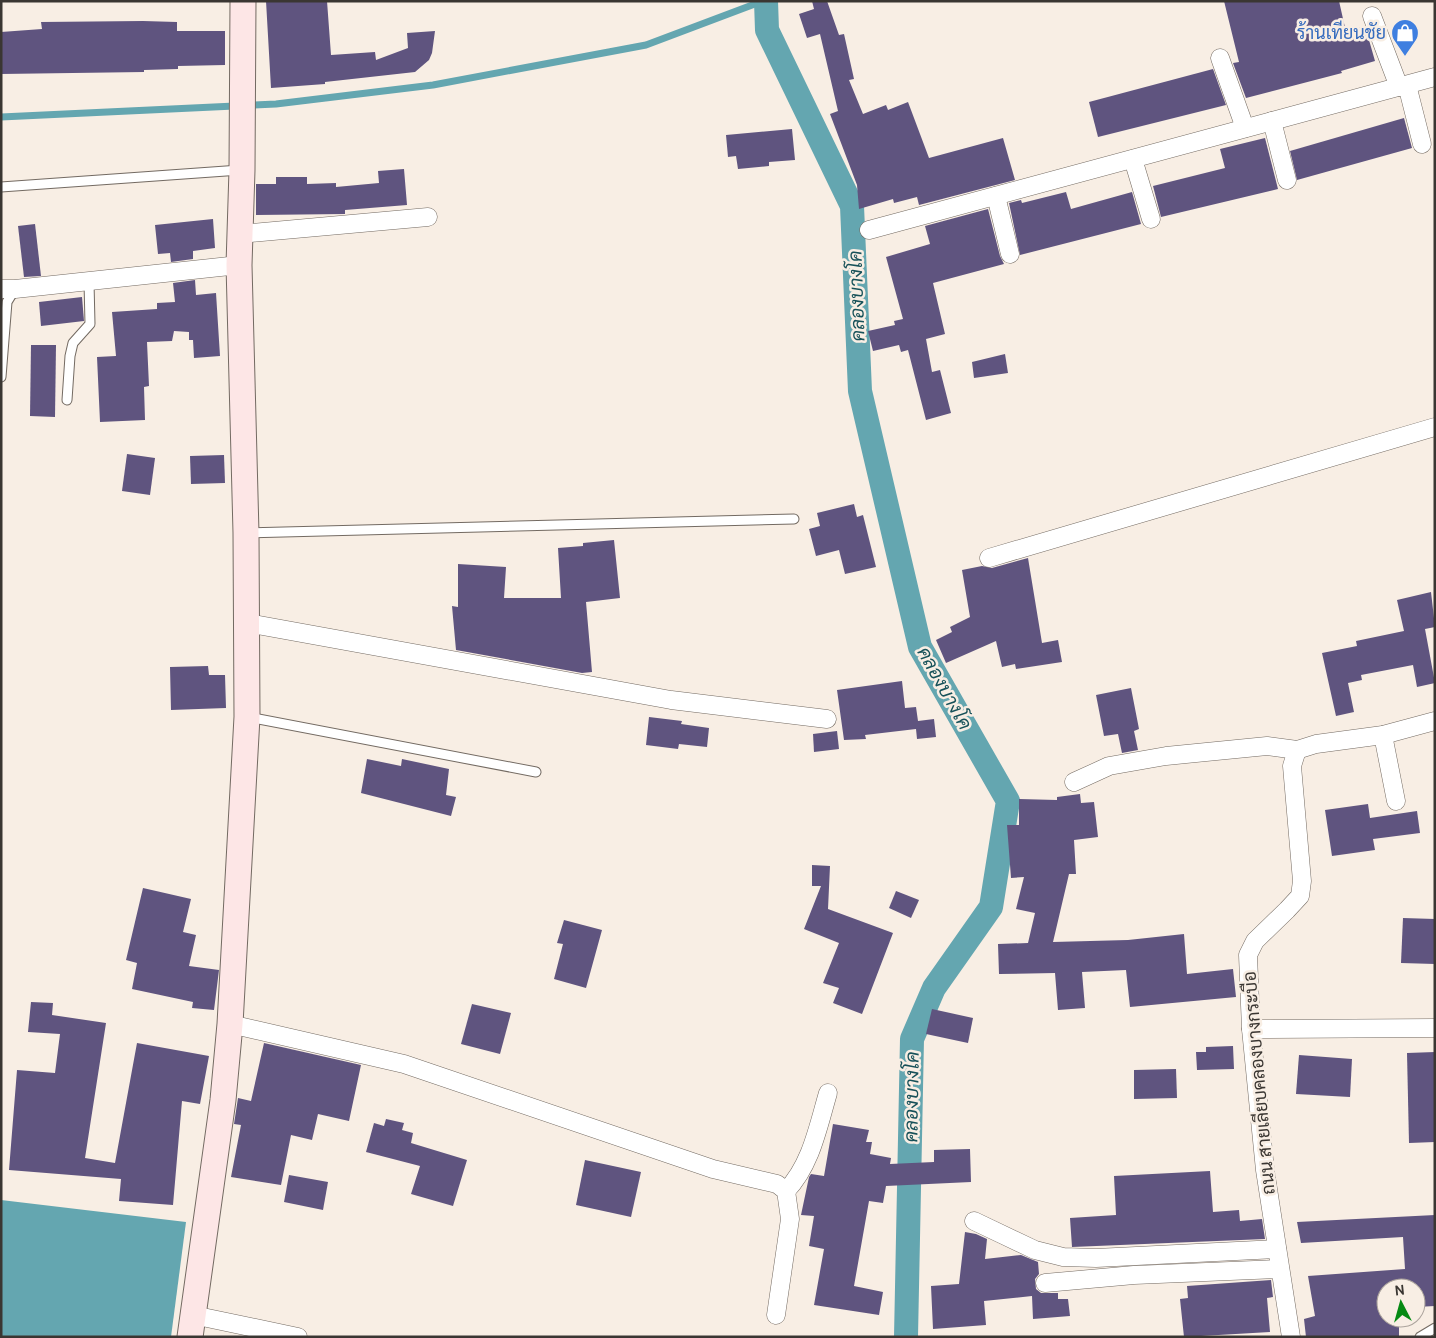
<svg xmlns="http://www.w3.org/2000/svg" width="1436" height="1338" font-family="Cabin,Sarabun,sans-serif">
  <style>
    .water { fill: #64a6b0 }
    .lines { fill: none; stroke-linecap: round; stroke-linejoin: round }
    .stream { stroke: #64a6b0; stroke-width: 7 }
    .canal { stroke: #64a6b0; stroke-width: 24 }
    .building { fill: #5f547f }
    .lane-casing { stroke: #736a62; stroke-width: 11 }
    .street-casing { stroke: #736a62; stroke-width: 19 }
    .secondary-casing { stroke: #736a62; stroke-width: 27 }
    .lane { stroke: #fff; stroke-width: 9 }
    .street { stroke: #fff; stroke-width: 18 }
    .secondary { stroke: #fde6e6; stroke-width: 25 }
    .labels { text-anchor: middle; stroke-width: 5; stroke-linejoin: round; paint-order: stroke }
    .shop-label { font-size: 18px; fill: #366cbe; stroke: #f8eee4; text-anchor: end }
    .street-label { font-size: 18px; fill: #3a3632; stroke: #f8eee4 }
    .water-label { font-size: 19px; font-style: italic; fill: #175159; stroke: #f8eee4 }
  </style>
  <rect width="100%" height="100%" fill="#f8eee4"/>
  <!-- water -->
  <path class="water" d="M 1,1200 L 186,1222 L 171,1337 L 1,1337 Z"/>
  <g class="lines">
    <!-- stream -->
    <path class="stream" d="M 1,117 L 276,104 L 433,85 L 646,45 L 763,1"/>
    <!-- canal -->
    <path class="canal" d="M 766,1 L 767,30 L 852,206 L 860,391 L 920,647 L 1008,801 L 991,907 L 934,988 L 912,1039 L 906,1337"/>
  </g>
  <!-- building -->
  <g class="building">
    <path d="M 266,1 L 327,1 L 331,55 L 375,52 L 376,60 L 408,48 L 407,33 L 435,31 L 432,53 L 429,60 L 415,72 L 325,82 L 325,84 L 271,88 Z"/>
    <path d="M 812,1 L 827,1 L 839,35 L 844,34 L 854,79 L 849,80 L 863,114 L 886,105 L 888,110 L 908,102 L 929,158 L 1003,138 L 1015,180 L 919,205 L 917,197 L 894,203 L 893,199 L 859,209 L 857,185 L 830,114 L 838,111 L 820,34 L 807,38 L 799,14 L 814,9 Z"/>
    <path d="M 1224,1 L 1339,1 L 1346,32 L 1365,26 L 1375,61 L 1341,71 L 1342,73 L 1246,98 L 1233,63 L 1239,62 Z"/>
    <path d="M 143,21 L 177,22 L 177,31 L 225,31 L 225,65 L 178,66 L 178,69 L 144,70 L 144,72 L 1,74 L 1,32 L 42,29 L 41,22 Z"/>
    <path d="M 1213,69 L 1226,105 L 1098,137 L 1089,102 Z"/>
    <path d="M 1404,118 L 1412,148 L 1297,180 L 1290,151 Z"/>
    <path d="M 792,129 L 795,160 L 769,162 L 769,166 L 738,169 L 736,156 L 728,157 L 726,135 Z"/>
    <path d="M 1265,138 L 1278,189 L 1161,217 L 1153,186 L 1225,168 L 1220,149 Z"/>
    <path d="M 404,169 L 407,205 L 345,210 L 345,214 L 256,215 L 256,184 L 276,184 L 276,177 L 307,177 L 307,184 L 336,183 L 336,187 L 379,183 L 378,171 Z"/>
    <path d="M 1066,192 L 1071,209 L 1132,192 L 1141,224 L 1020,255 L 1009,203 L 1021,200 L 1022,203 Z"/>
    <path d="M 988,209 L 1000,256 L 1004,264 L 933,283 L 945,334 L 926,339 L 932,372 L 940,370 L 951,413 L 926,420 L 908,350 L 901,352 L 899,345 L 873,351 L 868,331 L 895,325 L 894,321 L 903,319 L 886,257 L 930,244 L 925,226 Z"/>
    <path d="M 213,219 L 215,248 L 193,251 L 193,259 L 171,262 L 170,253 L 158,254 L 155,225 Z"/>
    <path d="M 35,224 L 41,276 L 24,277 L 18,226 Z"/>
    <path d="M 195,280 L 196,295 L 216,293 L 220,356 L 194,358 L 193,340 L 189,340 L 189,332 L 174,331 L 172,341 L 147,342 L 149,386 L 144,387 L 145,420 L 100,422 L 97,357 L 116,356 L 112,312 L 157,309 L 157,303 L 175,302 L 173,283 Z"/>
    <path d="M 82,297 L 84,321 L 41,326 L 39,302 Z"/>
    <path d="M 31,345 L 56,345 L 55,417 L 30,416 Z"/>
    <path d="M 1005,354 L 1008,373 L 974,378 L 972,362 Z"/>
    <path d="M 127,454 L 155,458 L 150,495 L 122,491 Z"/>
    <path d="M 224,455 L 225,483 L 191,484 L 190,456 Z"/>
    <path d="M 854,504 L 857,517 L 863,515 L 876,567 L 845,574 L 839,550 L 816,556 L 809,529 L 820,526 L 817,513 Z"/>
    <path d="M 614,540 L 620,598 L 586,602 L 592,672 L 582,673 L 456,650 L 452,606 L 458,607 L 458,564 L 506,567 L 504,598 L 561,598 L 558,548 L 583,546 L 583,543 Z"/>
    <path d="M 1028,558 L 1042,643 L 1058,640 L 1062,662 L 1016,669 L 1015,664 L 1002,667 L 996,641 L 946,663 L 936,640 L 952,632 L 950,627 L 970,617 L 962,570 L 982,566 L 992,568 Z"/>
    <path d="M 1431,592 L 1435,627 L 1425,629 L 1435,683 L 1417,687 L 1413,665 L 1361,675 L 1362,680 L 1348,683 L 1354,712 L 1336,716 L 1322,653 L 1357,646 L 1356,641 L 1404,631 L 1397,600 Z"/>
    <path d="M 208,666 L 209,675 L 225,675 L 226,708 L 171,710 L 170,667 Z"/>
    <path d="M 902,681 L 905,708 L 916,707 L 918,721 L 934,719 L 936,737 L 917,739 L 916,729 L 865,735 L 866,739 L 844,740 L 837,690 Z"/>
    <path d="M 1131,688 L 1139,729 L 1134,731 L 1138,750 L 1122,753 L 1118,734 L 1104,736 L 1096,695 Z"/>
    <path d="M 649,717 L 682,721 L 681,724 L 709,728 L 707,747 L 679,744 L 678,749 L 646,745 Z"/>
    <path d="M 837,731 L 839,749 L 814,752 L 813,734 Z"/>
    <path d="M 367,759 L 401,766 L 402,759 L 449,769 L 446,795 L 456,797 L 451,816 L 361,793 Z"/>
    <path d="M 1080,794 L 1081,803 L 1094,802 L 1098,837 L 1074,840 L 1076,874 L 1069,874 L 1053,942 L 1128,940 L 1184,934 L 1187,974 L 1233,969 L 1236,997 L 1130,1007 L 1126,970 L 1082,972 L 1085,1008 L 1058,1010 L 1055,973 L 999,974 L 998,944 L 1028,943 L 1035,913 L 1016,909 L 1024,877 L 1011,878 L 1007,825 L 1019,825 L 1019,799 L 1057,800 L 1057,797 Z"/>
    <path d="M 1368,804 L 1370,818 L 1417,811 L 1420,833 L 1373,839 L 1375,850 L 1332,856 L 1325,810 Z"/>
    <path d="M 812,865 L 830,866 L 828,909 L 893,933 L 862,1014 L 833,1003 L 839,988 L 823,983 L 839,943 L 804,929 L 821,886 L 812,886 Z"/>
    <path d="M 143,888 L 191,899 L 183,932 L 196,935 L 189,966 L 219,970 L 214,1010 L 192,1008 L 193,1002 L 132,989 L 137,963 L 126,960 Z"/>
    <path d="M 896,891 L 919,900 L 911,918 L 889,908 Z"/>
    <path d="M 1403,918 L 1435,919 L 1435,964 L 1401,963 Z"/>
    <path d="M 564,920 L 602,930 L 586,988 L 554,979 L 563,944 L 557,943 Z"/>
    <path d="M 31,1002 L 53,1003 L 52,1015 L 106,1023 L 85,1158 L 115,1163 L 137,1043 L 209,1056 L 200,1104 L 182,1101 L 173,1205 L 119,1201 L 121,1179 L 9,1170 L 17,1070 L 55,1073 L 60,1034 L 28,1032 Z"/>
    <path d="M 472,1004 L 511,1013 L 500,1054 L 461,1044 Z"/>
    <path d="M 932,1009 L 973,1018 L 968,1043 L 926,1034 Z"/>
    <path d="M 264,1043 L 361,1065 L 349,1121 L 318,1114 L 312,1140 L 291,1135 L 281,1185 L 231,1177 L 241,1125 L 234,1124 L 238,1098 L 251,1101 Z"/>
    <path d="M 1233,1046 L 1234,1069 L 1197,1070 L 1196,1052 L 1206,1052 L 1206,1047 Z"/>
    <path d="M 1435,1052 L 1435,1142 L 1409,1143 L 1407,1053 Z"/>
    <path d="M 1299,1055 L 1352,1059 L 1350,1097 L 1296,1094 Z"/>
    <path d="M 1176,1069 L 1177,1098 L 1134,1099 L 1134,1070 Z"/>
    <path d="M 386,1119 L 404,1123 L 402,1130 L 413,1133 L 411,1143 L 467,1160 L 453,1206 L 411,1194 L 420,1166 L 366,1152 L 374,1123 L 384,1126 Z"/>
    <path d="M 833,1124 L 869,1130 L 866,1142 L 872,1142 L 870,1154 L 891,1158 L 890,1164 L 934,1162 L 934,1150 L 970,1149 L 971,1182 L 886,1186 L 883,1203 L 869,1201 L 854,1286 L 883,1292 L 879,1315 L 814,1305 L 824,1249 L 809,1246 L 814,1216 L 801,1215 L 809,1177 L 811,1174 L 824,1176 Z"/>
    <path d="M 585,1160 L 641,1172 L 631,1217 L 576,1205 Z"/>
    <path d="M 1210,1171 L 1213,1212 L 1239,1210 L 1240,1221 L 1262,1219 L 1265,1239 L 1072,1247 L 1070,1218 L 1116,1215 L 1114,1176 Z"/>
    <path d="M 289,1175 L 328,1182 L 323,1210 L 284,1202 Z"/>
    <path d="M 1435,1215 L 1435,1306 L 1416,1307 L 1416,1288 L 1386,1288 L 1386,1318 L 1399,1318 L 1399,1337 L 1306,1337 L 1304,1319 L 1315,1316 L 1308,1276 L 1405,1269 L 1403,1237 L 1301,1243 L 1297,1222 Z"/>
    <path d="M 965,1232 L 976,1234 L 987,1239 L 985,1259 L 1021,1255 L 1038,1262 L 1039,1274 L 1035,1279 L 1036,1289 L 1041,1293 L 1058,1293 L 1058,1299 L 1068,1299 L 1070,1316 L 1033,1319 L 1032,1296 L 984,1301 L 986,1325 L 933,1329 L 931,1286 L 959,1284 Z"/>
    <path d="M 1271,1280 L 1273,1297 L 1267,1298 L 1270,1332 L 1184,1337 L 1180,1299 L 1188,1298 L 1187,1286 Z"/>
  </g>
  <g class="lines">
    <defs>
      <g id="lane">
        <path d="M 1,187 L 240,170"/>
        <path d="M 1,377 L 7,302 L 15,289"/>
        <path d="M 67,400 L 70,356 L 73,343 L 90,324 L 89,282"/>
        <path d="M 246,533 L 794,519"/>
        <path d="M 248,717 L 536,772"/>
        <path d="M 1420,1337 L 1435,1328"/>
      </g>
      <g id="street">
        <path d="M 1372,16 L 1399,87"/>
        <path d="M 1220,58 L 1245,128"/>
        <path d="M 1407,85 L 1422,144"/>
        <path d="M 1272,121 L 1287,180"/>
        <path d="M 1133,159 L 1151,219"/>
        <path d="M 996,196 L 1010,254"/>
        <path d="M 869,230 L 1435,77"/>
        <path d="M 240,234 L 428,217"/>
        <path d="M 1,289 L 15,289 L 239,265"/>
        <path d="M 989,558 L 1435,427"/>
        <path d="M 247,623 L 671,700 L 827,719"/>
        <path d="M 1383,735 L 1396,801"/>
        <path d="M 1074,782 L 1109,766 L 1166,756 L 1267,746 L 1297,750"/>
        <path d="M 230,1024 L 404,1064 L 713,1169 L 777,1184 L 786,1191 L 790,1219 L 776,1315"/>
        <path d="M 1251,1029 L 1435,1028"/>
        <path d="M 786,1191 C 811,1165 818,1127 828,1093"/>
        <path d="M 974,1221 L 1035,1250 L 1063,1257 L 1096,1258 L 1277,1249"/>
        <path d="M 1045,1283 L 1134,1275 L 1280,1269"/>
        <path d="M 193,1315 L 298,1337"/>
        <path d="M 1291,1337 L 1265,1170 L 1251,1029 L 1248,955 L 1255,941 L 1287,910 L 1300,896 L 1302,881 L 1292,766 L 1297,750 L 1316,744 L 1383,735 L 1435,721"/>
      </g>
      <path id="secondary" d="M 190,1337 L 223,1100 L 230,1024 L 247,717 L 246,533 L 239,265 L 242,170 L 243,1"/>
    </defs>
    <!-- lane casing -->
    <use href="#lane" class="lane-casing"/>
    <!-- street casing -->
    <use href="#street" class="street-casing"/>
    <!-- secondary casing -->
    <use href="#secondary" class="secondary-casing"/>
    <!-- lane -->
    <use href="#lane" class="lane"/>
    <!-- street -->
    <use href="#street" class="street"/>
    <!-- secondary -->
    <use href="#secondary" class="secondary"/>
  </g>
  <!-- icons -->
  <defs>
    <symbol id="shop-pin" viewBox="-11 -11 22 30"><path d="M0 17L-7.5 6A9.5 9.5 0 1 1 7.5 6Z" fill="#3f7fe0" stroke="#f8eee4"/><path d="M-5-2.5h2.3a2.7 3.5 0 0 1 5.4 0H5L5.5 6h-11ZM-1.5-2.5h3a1.5 2.3 0 0 0-3 0Z" fill="#fff"/></symbol>
  </defs>
  <g fill-rule="evenodd">
    <use href="#shop-pin" x="1389" y="17" width="32" height="43"/>
  </g>
  <g class="labels">
    <!-- shop labels -->
    <g class="shop-label">
      <text x="1386" y="39">ร้านเทียนชัย</text>
    </g>
    <!-- street labels -->
    <g class="street-label">
      <text transform="translate(1259 1083) rotate(-95)" y="6">ถนน สายเลียบคลองบางกระบือ</text>
    </g>
    <!-- water labels -->
    <g class="water-label">
      <text transform="translate(856 296) rotate(-92)" y="7">คลองบางโค</text>
      <text transform="translate(945 688) rotate(61)" y="7">คลองบางโค</text>
      <text transform="translate(911 1097) rotate(-89)" y="7">คลองบางโค</text>
    </g>
  </g>
  <!-- border -->
  <rect width="1436" height="1338" fill="none" stroke="#3a3632" stroke-width="5"/>
  <!-- north arrow -->
  <g transform="translate(1401 1303) rotate(354)"><circle r="24" fill="#f8eee4" stroke="#aca49d"/>
  <path d="M0-4L9 19L0 12L-9 19Z" fill="#068a13"/>
  <text y="-8" font-size="14" font-weight="bold" text-anchor="middle" fill="#3a3632">N</text>
  </g>
</svg>
